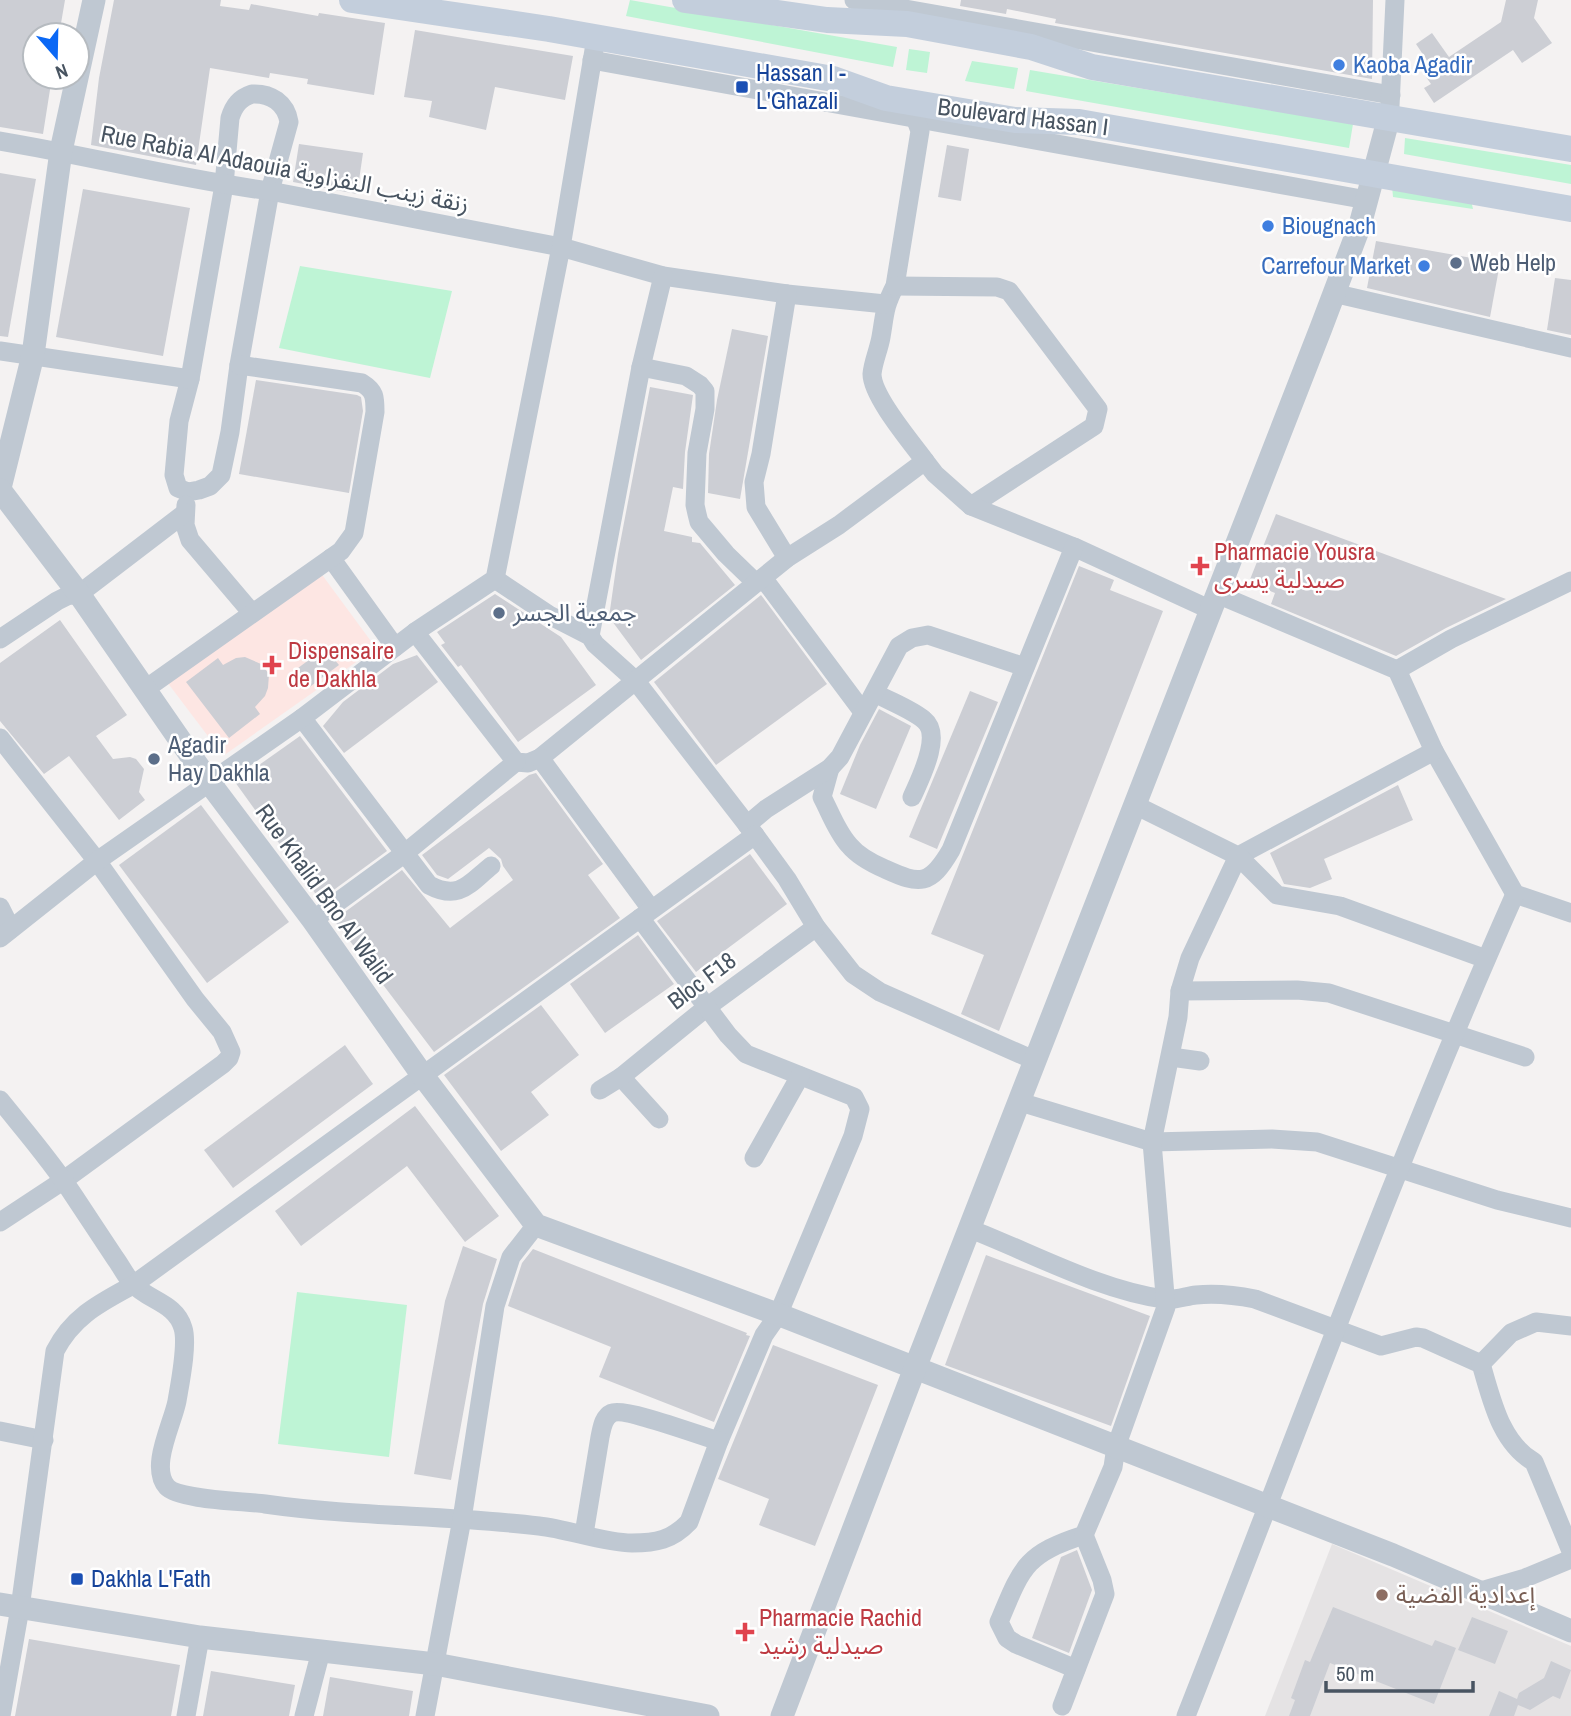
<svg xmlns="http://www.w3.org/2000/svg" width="1571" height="1716" font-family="'Archivo Narrow','Noto Sans Arabic',sans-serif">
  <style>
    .education { fill: #e5e3e4 }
    .medical { fill: #fde6e3 }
    .green { fill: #bef4d5 }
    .building { fill: #ccced4 }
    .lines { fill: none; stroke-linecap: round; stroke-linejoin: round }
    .minor { stroke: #bfc8d2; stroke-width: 19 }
    .tertiary { stroke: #bfc8d2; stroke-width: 23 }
    .secondary { stroke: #c3cedc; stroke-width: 26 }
    .shop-dot { fill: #3f7fe0; stroke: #fff; stroke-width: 2.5 }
    .transit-dot { fill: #1a4fb4; stroke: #fff; stroke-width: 2.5 }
    .service-dot { fill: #5c6f8a; stroke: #fff; stroke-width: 2.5 }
    .health-dot { fill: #e0444e; stroke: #fff; stroke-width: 2.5 }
    .education-dot { fill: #8d6e63; stroke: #fff; stroke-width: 2.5 }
    .labels { text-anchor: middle; stroke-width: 5; stroke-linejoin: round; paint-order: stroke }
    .shop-label { font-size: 24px; fill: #366cbe; stroke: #fff; text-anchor: start }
    .transit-label { font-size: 24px; fill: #164399; stroke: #fff; text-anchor: start }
    .street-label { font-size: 24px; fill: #485461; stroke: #fff }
    .service-label { font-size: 24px; fill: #4e5e75; stroke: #fff; text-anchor: start }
    .health-label { font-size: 24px; fill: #be3a42; stroke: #fff; text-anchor: start }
    .education-label { font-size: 24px; fill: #785e54; stroke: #fff; text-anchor: start }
  </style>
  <rect width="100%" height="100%" fill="#f4f2f2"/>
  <!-- education -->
  <path class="education" d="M 1332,1544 L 1571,1646 L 1571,1716 L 1265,1716 Z"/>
  <!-- medical -->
  <path class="medical" d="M 320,572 L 376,648 L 223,756 L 167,682 Z"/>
  <!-- green -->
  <g class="green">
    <path d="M 630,0 L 897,47 L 893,67 L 626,16 Z"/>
    <path d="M 909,49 L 930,52 L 927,73 L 906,70 Z"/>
    <path d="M 972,61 L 1018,68 L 1014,89 L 965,81 Z"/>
    <path d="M 1030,70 L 1353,124 L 1349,148 L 1026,91 Z"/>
    <path d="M 1405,138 L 1571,165 L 1571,184 L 1404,154 Z"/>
    <path d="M 1392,186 L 1470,196 L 1473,209 L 1393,197 Z"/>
    <path d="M 300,266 L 452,291 L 430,378 L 279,348 Z"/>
    <path d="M 297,1292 L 407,1305 L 389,1457 L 278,1444 Z"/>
  </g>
  <!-- building -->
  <g class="building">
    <path d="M 0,0 L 65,0 L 59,35 L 35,35 L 35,77 L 52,77 L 43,134 L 0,127 Z"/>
    <path d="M 114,0 L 221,0 L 220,6 L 249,10 L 251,4 L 318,16 L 319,13 L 385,23 L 374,95 L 307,84 L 308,79 L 270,73 L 269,78 L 210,68 L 196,165 L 91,145 L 99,78 Z"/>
    <path d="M 961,0 L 1373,0 L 1372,79 L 1055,23 L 1056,19 L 1007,9 L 1006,14 L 960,6 Z"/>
    <path d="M 1506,0 L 1538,0 L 1534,18 L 1552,43 L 1522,63 L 1513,50 L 1434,103 L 1424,88 L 1431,84 L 1426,77 L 1434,71 L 1416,44 L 1432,33 L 1449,57 L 1501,22 Z"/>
    <path d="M 415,30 L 573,56 L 565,100 L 495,87 L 486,130 L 429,117 L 432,101 L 404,97 Z"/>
    <path d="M 299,144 L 363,153 L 357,194 L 293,182 Z"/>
    <path d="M 947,145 L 969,149 L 961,201 L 938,197 Z"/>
    <path d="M 0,173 L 36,179 L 8,337 L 0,336 Z"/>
    <path d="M 83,189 L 190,208 L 163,356 L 56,337 Z"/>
    <path d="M 1376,241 L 1500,263 L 1490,317 L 1367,288 Z"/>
    <path d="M 1555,278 L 1571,280 L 1571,335 L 1547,330 Z"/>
    <path d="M 732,329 L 768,336 L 740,499 L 708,493 L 709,454 L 717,400 Z"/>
    <path d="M 256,380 L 357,395 L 361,397 L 363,411 L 349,493 L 239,474 Z"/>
    <path d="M 650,387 L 693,395 L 685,452 L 683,489 L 673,487 L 664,531 L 692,537 L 692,542 L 700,543 L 735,585 L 641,660 L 609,617 L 618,554 Z"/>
    <path d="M 1276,514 L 1506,599 L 1446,628 L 1396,656 L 1271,604 L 1275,593 L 1249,582 Z"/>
    <path d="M 1079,566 L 1114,580 L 1110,590 L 1163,611 L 999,1031 L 961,1014 L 984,955 L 931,934 Z"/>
    <path d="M 495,594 L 561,637 L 596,685 L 518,742 L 461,665 L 458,667 L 441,645 L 445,643 L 437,632 Z"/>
    <path d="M 761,595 L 827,684 L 716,765 L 654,682 Z"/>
    <path d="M 60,620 L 127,715 L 96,736 L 113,759 L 130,757 L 136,759 L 144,769 L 139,792 L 145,800 L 119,820 L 69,756 L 44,774 L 0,721 L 0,663 Z"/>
    <path d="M 325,648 L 339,665 L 307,689 L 294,671 Z"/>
    <path d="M 417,655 L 438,682 L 344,753 L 323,726 L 343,702 L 393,664 Z"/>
    <path d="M 245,657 L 261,664 L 269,674 L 268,688 L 265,696 L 255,707 L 260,714 L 229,738 L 186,682 L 218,658 L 223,665 L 236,658 Z"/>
    <path d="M 970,691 L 998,702 L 937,849 L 909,837 Z"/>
    <path d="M 879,709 L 911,726 L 876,809 L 840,794 L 860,745 Z"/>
    <path d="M 300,736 L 387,851 L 320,900 L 235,782 Z"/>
    <path d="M 536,773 L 603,864 L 588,875 L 620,918 L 434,1052 L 334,920 L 402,870 L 450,928 L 513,880 L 503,866 L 501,859 L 489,848 L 448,879 L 437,875 L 422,855 L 529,775 Z"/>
    <path d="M 1398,785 L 1413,820 L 1324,859 L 1332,879 L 1310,888 L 1284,884 L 1270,853 Z"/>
    <path d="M 201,805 L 289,922 L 207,983 L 119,865 Z"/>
    <path d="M 750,854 L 787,904 L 696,972 L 657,921 Z"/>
    <path d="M 638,935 L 674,984 L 605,1033 L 570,984 Z"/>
    <path d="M 541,1005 L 579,1055 L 531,1092 L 549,1115 L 501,1151 L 444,1075 Z"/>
    <path d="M 345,1045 L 373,1084 L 233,1188 L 204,1150 Z"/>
    <path d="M 415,1106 L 499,1216 L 465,1242 L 407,1166 L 301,1246 L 275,1211 Z"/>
    <path d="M 463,1246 L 497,1259 L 483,1304 L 451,1480 L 414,1474 L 445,1301 Z"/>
    <path d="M 533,1249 L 747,1333 L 746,1335 L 750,1336 L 714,1422 L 599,1377 L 611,1347 L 508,1306 L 522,1263 Z"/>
    <path d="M 986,1255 L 1150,1316 L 1111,1426 L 945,1365 Z"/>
    <path d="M 773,1345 L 878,1385 L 815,1546 L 759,1525 L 769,1499 L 718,1479 Z"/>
    <path d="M 1077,1550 L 1092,1590 L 1069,1653 L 1032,1638 L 1061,1557 Z"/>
    <path d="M 1333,1607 L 1432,1646 L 1435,1640 L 1456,1648 L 1434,1704 L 1330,1663 L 1310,1716 L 1289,1716 L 1295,1700 L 1291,1698 L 1305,1660 L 1310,1662 Z"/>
    <path d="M 1472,1617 L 1508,1631 L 1495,1664 L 1458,1650 Z"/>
    <path d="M 29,1639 L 180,1665 L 171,1716 L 15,1716 Z"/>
    <path d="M 1551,1661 L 1571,1670 L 1560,1699 L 1553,1696 L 1530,1710 L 1518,1705 L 1514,1716 L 1489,1716 L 1499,1691 L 1517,1699 L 1519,1693 L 1544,1678 Z"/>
    <path d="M 211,1671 L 295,1685 L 289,1716 L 203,1716 Z"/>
    <path d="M 330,1677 L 413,1691 L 409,1716 L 323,1716 Z"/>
  </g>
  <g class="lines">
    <!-- minor -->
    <g class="minor">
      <path d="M 854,0 L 1391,95"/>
      <path d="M 592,60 L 1367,200"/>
      <path d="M 252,94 C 271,93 286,103 289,122 L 270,191 L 239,365 L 230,432 L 221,475 L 210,486 L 199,490 L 188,492 L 178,488 L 174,475 L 179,421 L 190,379 L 224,185 L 230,118 C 234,105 240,98 252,94 Z"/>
      <path d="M 1390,106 L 1395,0"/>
      <path d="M 911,107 L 920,131 L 895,286 C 884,307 885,314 881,337 C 879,349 873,362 872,374 C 872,396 911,442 925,461"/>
      <path d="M 0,141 C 90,156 179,179 270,191 L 561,247 L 663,276 L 787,294 L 885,304"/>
      <path d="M 663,276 L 641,367 L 686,376 L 700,385 L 705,391 L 705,409 L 697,453 L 695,505 L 697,514 L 699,522 L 726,554 L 756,583"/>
      <path d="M 895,286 L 997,287 L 1009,291 L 1098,409 L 1094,426 L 971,506"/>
      <path d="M 1333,293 L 1571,348"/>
      <path d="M 0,351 L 190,379"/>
      <path d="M 186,505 L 185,525 L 190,540 L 252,613"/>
      <path d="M 331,558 L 395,647"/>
      <path d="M 787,558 L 756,507 L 754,482 L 761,454 L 787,294"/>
      <path d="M 763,578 L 863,712"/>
      <path d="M 495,579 L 549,615 L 590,636 L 595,644 L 635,680 L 755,835 L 787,879 L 816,927 L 853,974 L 880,992 L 1036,1061"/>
      <path d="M 1217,594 L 1397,670 L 1434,751 L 1515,894 L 1571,913"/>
      <path d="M 415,632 L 516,762 L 528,763 L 540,758 L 787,558 L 839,525 L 925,461 L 935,474 L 971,506 L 1074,547 L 1211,610"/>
      <path d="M 590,636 L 641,367"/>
      <path d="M 0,639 L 57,601 L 67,596 L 79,594 L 185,513"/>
      <path d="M 1397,670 L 1451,639 L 1571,581"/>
      <path d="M 144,690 L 341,551 L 354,533 L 375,412 C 375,397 375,391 362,383 L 239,365"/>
      <path d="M 875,693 C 891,702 911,709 924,720 C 943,735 920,779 912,797"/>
      <path d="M 302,718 L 429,885 C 459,901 469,884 491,866"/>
      <path d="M 0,738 L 97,861 L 195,999 L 222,1032 L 231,1052 L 229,1058 L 223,1064 L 64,1180 L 0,1222"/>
      <path d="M 540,758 L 651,909"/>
      <path d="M 830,768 L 822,797 C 830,812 837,832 849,845 C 858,856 871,863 885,869 C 920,885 930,886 951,850 L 1074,547"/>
      <path d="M 1135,805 L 1238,856 L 1434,751"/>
      <path d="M 747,825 L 766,809 L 830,768 L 840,757 L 899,646 L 912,638 L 928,635 L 1025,667"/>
      <path d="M 0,907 L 11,929"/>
      <path d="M 313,920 L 405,853 L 516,762"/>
      <path d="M 0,938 L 97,861 L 302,718 L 415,632 L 495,579 L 561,247 L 596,38"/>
      <path d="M 1180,991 L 1297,990 L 1329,993 L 1525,1057"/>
      <path d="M 1171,1057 L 1200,1061"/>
      <path d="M 621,1077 L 659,1119"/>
      <path d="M 600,1090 L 621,1077 L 707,1007 L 816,927"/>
      <path d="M 0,1100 C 25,1131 52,1162 74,1196 C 88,1217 101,1237 115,1258 C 121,1266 126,1277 133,1284 C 149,1301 176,1303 183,1328 C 188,1344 180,1383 177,1401 C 173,1423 149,1467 167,1487 C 179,1500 245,1501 265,1504 C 356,1517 447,1515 539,1526 C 568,1529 604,1543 632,1543 C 656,1543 672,1540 689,1522 L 719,1441 L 764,1335 L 778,1315 L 853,1136 L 860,1109 L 854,1097 L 746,1054 L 728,1035 L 640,918"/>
      <path d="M 1020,1102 L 1152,1142 L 1272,1139 L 1317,1142 L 1497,1200 L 1571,1218"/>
      <path d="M 754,1158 L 800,1076"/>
      <path d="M 970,1229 C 1032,1253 1099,1290 1164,1299 C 1174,1301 1186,1296 1196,1295 C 1217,1293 1235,1295 1255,1299 L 1381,1346 L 1416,1337 L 1423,1338 L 1481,1364 C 1492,1400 1500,1442 1534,1462 L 1571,1551"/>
      <path d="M 1481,1364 L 1511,1333 L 1536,1322 L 1571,1326"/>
      <path d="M 0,1431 L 44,1440"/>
      <path d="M 584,1534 L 600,1437 C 602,1428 603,1417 612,1413 C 624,1407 701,1436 719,1441"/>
      <path d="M 1477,1592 L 1525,1578 L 1571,1559"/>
      <path d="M 1076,1669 L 1016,1644 L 1007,1638 L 999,1622 C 1022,1567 1025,1554 1084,1535 L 1113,1467 L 1116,1447 L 1166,1307 L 1152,1142 L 1178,1017 L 1180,991 L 1190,958 L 1238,856 L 1277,895 L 1340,906 L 1486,959"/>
      <path d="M 1062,1706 L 1105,1594 L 1102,1580 L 1084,1535"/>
      <path d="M 1,1716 L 20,1608 L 55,1351 C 73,1316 100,1303 133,1285 L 755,835"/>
      <path d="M 186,1716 L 200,1637"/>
      <path d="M 304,1716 L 321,1651"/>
      <path d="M 425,1716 L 462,1519 L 495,1306 L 511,1257 L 536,1225"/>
      <path d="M 1186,1716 C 1294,1442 1395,1164 1515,894"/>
    </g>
    <!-- tertiary -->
    <g class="tertiary">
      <path d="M 0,488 L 33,355 L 61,151 L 94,0"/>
      <path d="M 0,490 L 79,594 L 209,782 L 313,920 L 423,1076 L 536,1225 L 785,1317 L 1268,1506 L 1393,1555 L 1571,1631"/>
      <path d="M 0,1604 L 200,1637 L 435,1664 L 708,1716"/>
      <path d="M 782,1716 L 915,1368 L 1321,328 L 1360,225 L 1389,117"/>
    </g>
    <!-- secondary -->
    <g class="secondary">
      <path d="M 352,0 L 549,29 L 833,79 L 886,98 L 1015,120 L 1079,122 L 1571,209"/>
      <path d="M 685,0 L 827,20 L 907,24 L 1031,47 L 1092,67 L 1571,149"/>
    </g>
  </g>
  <!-- markers -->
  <g class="shop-dot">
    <circle cx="1339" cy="65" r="7"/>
    <circle cx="1268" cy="226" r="7"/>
    <circle cx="1424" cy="266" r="7"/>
  </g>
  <g class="transit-dot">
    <rect x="735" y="80" width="14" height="14" rx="3.5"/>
    <rect x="70" y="1572" width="14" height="14" rx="3.5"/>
  </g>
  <g class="service-dot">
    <circle cx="1456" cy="263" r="7"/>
    <circle cx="499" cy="613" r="7"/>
    <circle cx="154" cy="759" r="7"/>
  </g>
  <g class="health-dot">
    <path d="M1196.5 555.5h7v7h7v7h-7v7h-7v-7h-7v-7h7z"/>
    <path d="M268.5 654.5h7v7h7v7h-7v7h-7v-7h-7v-7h7z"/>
    <path d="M741.5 1621.5h7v7h7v7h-7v7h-7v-7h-7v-7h7z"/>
  </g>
  <circle class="education-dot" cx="1382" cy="1595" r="7"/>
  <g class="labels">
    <!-- shop labels -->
    <g class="shop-label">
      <text x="1353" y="73">Kaoba Agadir</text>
      <text x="1282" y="234">Biougnach</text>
      <text x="1410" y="274" text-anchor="end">Carrefour Market</text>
    </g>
    <!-- transit labels -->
    <g class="transit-label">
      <text x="756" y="81">Hassan I -<tspan x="756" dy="28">L'Ghazali</tspan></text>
      <text x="91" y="1587">Dakhla L'Fath</text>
    </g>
    <!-- street labels -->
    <g class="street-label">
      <text transform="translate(1023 117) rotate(7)" y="8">Boulevard Hassan I</text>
      <text transform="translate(285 169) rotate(11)" y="8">Rue Rabia Al Adaouia زنقة زينب النفزاوية</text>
      <text transform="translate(324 894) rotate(54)" y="8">Rue Khalid Bno Al Walid</text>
      <text transform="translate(702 981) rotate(-37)" y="8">Bloc F18</text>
    </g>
    <!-- service labels -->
    <g class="service-label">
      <text x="1470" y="271">Web Help</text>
      <text x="513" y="621">جمعية الجسر</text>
      <text x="168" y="753">Agadir<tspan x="168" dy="28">Hay Dakhla</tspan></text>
    </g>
    <!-- health labels -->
    <g class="health-label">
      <text x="1214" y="560">Pharmacie Yousra<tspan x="1214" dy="28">صيدلية يسرى</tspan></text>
      <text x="288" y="659">Dispensaire<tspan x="288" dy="28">de Dakhla</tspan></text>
      <text x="759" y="1626">Pharmacie Rachid<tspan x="759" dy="28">صيدلية رشيد</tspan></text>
    </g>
    <!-- education labels -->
    <g class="education-label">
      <text x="1396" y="1603">إعدادية الفضية</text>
    </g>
  </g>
  <!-- north arrow -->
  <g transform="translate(56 56) rotate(160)"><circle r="33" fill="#ffffff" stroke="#b6bbc0" stroke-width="2"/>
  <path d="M0-5L12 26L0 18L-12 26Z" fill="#0b68f5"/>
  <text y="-10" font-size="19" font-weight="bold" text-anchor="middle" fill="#485461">N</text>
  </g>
  <!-- scale -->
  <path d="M1326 1681v10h147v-10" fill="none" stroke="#485461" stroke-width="3.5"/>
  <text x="1336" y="1681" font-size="21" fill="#485461" stroke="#ffffff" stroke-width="5" paint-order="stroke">50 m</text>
</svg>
